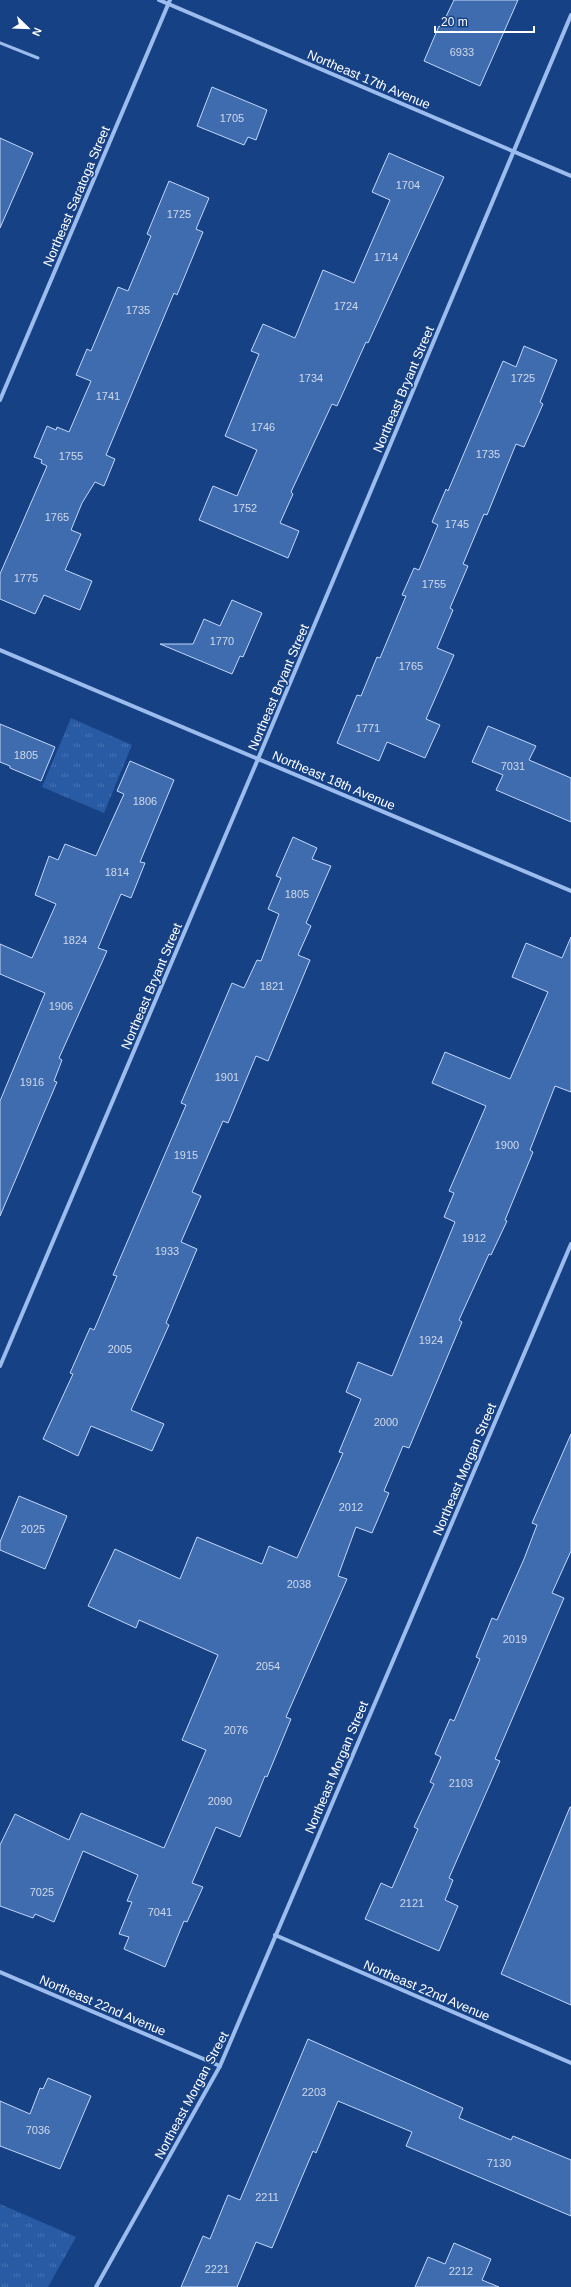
<svg xmlns="http://www.w3.org/2000/svg" width="571" height="2287" font-family="Arial,sans-serif">
  <style>
    .grass { fill: url(#grass-tufts) }
    .building { fill: #3f6baf; stroke: #c1d8fa }
    .lines { fill: none; stroke-linecap: round; stroke-linejoin: round }
    .lane { stroke: #9bbced; stroke-width: 3 }
    .street { stroke: #9bbced; stroke-width: 4 }
    .labels { text-anchor: middle; stroke-width: 3; stroke-linejoin: round; paint-order: stroke }
    .number-label { font-size: 11px; fill: #cfdaeb }
    .street-label { font-size: 13px; fill: #fff; stroke: #174185 }
  </style>
  <defs>
    <pattern id="grass-tufts" width="24" height="20" patternUnits="userSpaceOnUse"><rect width="24" height="20" fill="#295aa4"/><path d="M3 7l-1-3M5 7V3M7 7l1-3M15 17l-1-3M17 17v-4M19 17l1-3" fill="none" stroke="#4973b2"/></pattern>
  </defs>
  <rect width="100%" height="100%" fill="#174185"/>
  <!-- grass -->
  <g class="grass">
    <path d="M 71,718 L 132,745 L 104,813 L 42,787 Z"/>
    <path d="M 0,2204 L 76,2237 L 48,2287 L 0,2287 Z"/>
  </g>
  <!-- building -->
  <g class="building">
    <path d="M 454,0 L 518,0 L 480,86 L 424,61 L 439,26 L 441,27 Z"/>
    <path d="M 212,87 L 267,110 L 256,140 L 248,137 L 244,145 L 197,126 Z"/>
    <path d="M 0,138 L 33,153 L 0,228 Z"/>
    <path d="M 389,153 L 444,177 L 368,343 L 366,342 L 337,406 L 332,404 L 291,492 L 293,494 L 280,523 L 299,531 L 288,558 L 199,520 L 213,486 L 237,496 L 257,450 L 225,436 L 259,354 L 251,351 L 263,324 L 295,338 L 323,270 L 354,283 L 390,200 L 372,192 Z"/>
    <path d="M 169,181 L 209,198 L 196,229 L 203,232 L 177,295 L 174,293 L 106,455 L 115,459 L 104,486 L 95,482 L 82,503 L 71,530 L 81,534 L 65,570 L 92,581 L 80,610 L 44,595 L 35,614 L 0,599 L 0,574 L 47,466 L 41,463 L 42,460 L 34,457 L 47,426 L 56,430 L 57,427 L 69,432 L 91,381 L 76,375 L 87,349 L 91,351 L 118,287 L 128,291 L 151,236 L 147,234 Z"/>
    <path d="M 524,346 L 557,360 L 540,402 L 543,404 L 524,447 L 516,444 L 487,515 L 484,514 L 463,564 L 468,566 L 450,608 L 453,610 L 437,648 L 454,655 L 426,719 L 440,725 L 425,758 L 387,742 L 379,761 L 337,743 L 357,695 L 361,696 L 377,657 L 380,658 L 406,596 L 402,595 L 414,568 L 419,570 L 438,525 L 432,522 L 446,489 L 448,491 L 503,361 L 516,367 Z"/>
    <path d="M 232,600 L 262,613 L 243,657 L 240,656 L 232,674 L 160,644 L 193,644 L 204,619 L 220,626 Z"/>
    <path d="M 0,724 L 55,747 L 41,781 L 10,768 L 10,766 L 0,762 Z"/>
    <path d="M 488,726 L 536,746 L 529,760 L 571,778 L 571,822 L 496,790 L 503,775 L 472,762 Z"/>
    <path d="M 130,761 L 174,780 L 140,862 L 145,863 L 131,898 L 121,894 L 98,948 L 107,951 L 59,1058 L 62,1060 L 54,1081 L 57,1082 L 0,1216 L 0,1101 L 45,993 L 0,974 L 0,944 L 32,958 L 56,904 L 35,895 L 49,856 L 58,860 L 65,844 L 96,856 L 124,794 L 117,791 Z"/>
    <path d="M 293,837 L 317,848 L 312,859 L 331,866 L 306,923 L 311,926 L 298,955 L 310,960 L 268,1061 L 256,1056 L 228,1123 L 223,1121 L 192,1192 L 201,1196 L 181,1242 L 197,1249 L 166,1323 L 169,1325 L 131,1410 L 164,1424 L 152,1451 L 91,1426 L 78,1456 L 43,1439 L 73,1374 L 70,1373 L 90,1328 L 94,1330 L 117,1276 L 113,1275 L 186,1105 L 181,1103 L 232,983 L 244,988 L 257,960 L 261,961 L 279,914 L 268,909 L 281,878 L 276,876 Z"/>
    <path d="M 571,937 L 571,1092 L 555,1086 L 530,1150 L 533,1152 L 505,1220 L 507,1221 L 491,1255 L 489,1254 L 459,1320 L 462,1322 L 409,1448 L 403,1446 L 384,1491 L 389,1493 L 372,1533 L 356,1527 L 338,1576 L 347,1579 L 286,1717 L 291,1719 L 267,1777 L 265,1776 L 240,1837 L 216,1827 L 192,1883 L 203,1887 L 187,1922 L 184,1921 L 165,1967 L 124,1949 L 129,1937 L 119,1934 L 132,1902 L 127,1901 L 138,1875 L 83,1851 L 54,1922 L 35,1914 L 33,1918 L 0,1906 L 0,1845 L 15,1814 L 69,1840 L 81,1813 L 164,1848 L 206,1750 L 182,1740 L 218,1655 L 139,1620 L 136,1628 L 88,1606 L 115,1549 L 180,1579 L 197,1537 L 262,1564 L 269,1546 L 297,1558 L 343,1453 L 339,1452 L 361,1399 L 346,1392 L 358,1362 L 392,1376 L 455,1222 L 444,1217 L 454,1193 L 449,1191 L 486,1106 L 432,1083 L 445,1052 L 510,1079 L 548,992 L 512,977 L 526,943 L 562,958 Z"/>
    <path d="M 571,1434 L 571,1551 L 552,1593 L 564,1598 L 495,1759 L 500,1761 L 449,1878 L 453,1880 L 445,1900 L 458,1906 L 439,1951 L 365,1919 L 381,1883 L 392,1888 L 418,1829 L 414,1827 L 434,1784 L 430,1782 L 441,1757 L 435,1754 L 450,1719 L 454,1721 L 480,1659 L 476,1657 L 492,1618 L 497,1620 L 524,1559 L 537,1525 L 532,1523 Z"/>
    <path d="M 19,1496 L 67,1516 L 45,1569 L 0,1550 L 0,1542 Z"/>
    <path d="M 570,1807 L 571,1807 L 571,2005 L 501,1974 Z"/>
    <path d="M 308,2039 L 463,2108 L 459,2118 L 511,2140 L 513,2136 L 571,2160 L 571,2216 L 406,2146 L 412,2132 L 338,2101 L 316,2153 L 313,2151 L 272,2248 L 256,2242 L 237,2287 L 181,2287 L 203,2236 L 210,2239 L 228,2195 L 240,2200 Z"/>
    <path d="M 48,2078 L 91,2096 L 60,2169 L 0,2146 L 0,2101 L 30,2114 L 40,2088 L 43,2089 Z"/>
    <path d="M 454,2243 L 491,2259 L 482,2280 L 499,2287 L 415,2287 L 428,2257 L 445,2264 Z"/>
  </g>
  <g class="lines">
    <!-- lane -->
    <path class="lane" d="M 0,43 L 38,58"/>
    <!-- street -->
    <g class="street">
      <path d="M 159,0 L 571,176"/>
      <path d="M 0,400 L 170,0"/>
      <path d="M 0,650 L 571,891"/>
      <path d="M 0,1366 L 258,759 L 571,15"/>
      <path d="M 275,1935 L 571,2063"/>
      <path d="M 0,1972 L 220,2066"/>
      <path d="M 96,2287 L 220,2066 L 571,1244"/>
    </g>
  </g>
  <g class="labels">
    <!-- number labels -->
    <g class="number-label">
      <text x="462" y="56">6933</text>
      <text x="232" y="122">1705</text>
      <text x="408" y="189">1704</text>
      <text x="179" y="218">1725</text>
      <text x="386" y="261">1714</text>
      <text x="346" y="310">1724</text>
      <text x="138" y="314">1735</text>
      <text x="311" y="382">1734</text>
      <text x="523" y="382">1725</text>
      <text x="108" y="400">1741</text>
      <text x="263" y="431">1746</text>
      <text x="488" y="458">1735</text>
      <text x="71" y="460">1755</text>
      <text x="245" y="512">1752</text>
      <text x="57" y="521">1765</text>
      <text x="457" y="528">1745</text>
      <text x="26" y="582">1775</text>
      <text x="434" y="588">1755</text>
      <text x="222" y="645">1770</text>
      <text x="411" y="670">1765</text>
      <text x="368" y="732">1771</text>
      <text x="26" y="759">1805</text>
      <text x="513" y="770">7031</text>
      <text x="145" y="805">1806</text>
      <text x="117" y="876">1814</text>
      <text x="297" y="898">1805</text>
      <text x="75" y="944">1824</text>
      <text x="272" y="990">1821</text>
      <text x="61" y="1010">1906</text>
      <text x="227" y="1081">1901</text>
      <text x="32" y="1086">1916</text>
      <text x="507" y="1149">1900</text>
      <text x="186" y="1159">1915</text>
      <text x="474" y="1242">1912</text>
      <text x="167" y="1255">1933</text>
      <text x="431" y="1344">1924</text>
      <text x="120" y="1353">2005</text>
      <text x="386" y="1426">2000</text>
      <text x="351" y="1511">2012</text>
      <text x="33" y="1533">2025</text>
      <text x="299" y="1588">2038</text>
      <text x="515" y="1643">2019</text>
      <text x="268" y="1670">2054</text>
      <text x="236" y="1734">2076</text>
      <text x="461" y="1787">2103</text>
      <text x="220" y="1805">2090</text>
      <text x="42" y="1896">7025</text>
      <text x="412" y="1907">2121</text>
      <text x="160" y="1916">7041</text>
      <text x="314" y="2096">2203</text>
      <text x="38" y="2134">7036</text>
      <text x="499" y="2167">7130</text>
      <text x="267" y="2201">2211</text>
      <text x="217" y="2273">2221</text>
      <text x="461" y="2275">2212</text>
    </g>
    <!-- street labels -->
    <g class="street-label">
      <text transform="translate(369 79) rotate(23)" y="5">Northeast 17th Avenue</text>
      <text transform="translate(76 196) rotate(-67)" y="5">Northeast Saratoga Street</text>
      <text transform="translate(403 389) rotate(-67)" y="5">Northeast Bryant Street</text>
      <text transform="translate(278 687) rotate(-67)" y="5">Northeast Bryant Street</text>
      <text transform="translate(334 780) rotate(23)" y="5">Northeast 18th Avenue</text>
      <text transform="translate(151 986) rotate(-67)" y="5">Northeast Bryant Street</text>
      <text transform="translate(464 1469) rotate(-67)" y="5">Northeast Morgan Street</text>
      <text transform="translate(336 1767) rotate(-67)" y="5">Northeast Morgan Street</text>
      <text transform="translate(427 1990) rotate(23)" y="5">Northeast 22nd Avenue</text>
      <text transform="translate(103 2005) rotate(23)" y="5">Northeast 22nd Avenue</text>
      <text transform="translate(191 2095) rotate(-62)" y="5">Northeast Morgan Street</text>
    </g>
  </g>
  <!-- north arrow -->
  <g transform="translate(28 28) rotate(113)" stroke="#174185" stroke-width="3" paint-order="stroke">
  <path d="M0-3L7 15L0 10L-7 15Z" fill="#ffffff"/>
  <text y="-6" font-size="11" font-weight="bold" text-anchor="middle" fill="#ffffff">N</text>
  </g>
  <!-- scale -->
  <path d="M435 26v6h99v-6" fill="none" stroke="#ffffff" stroke-width="2"/>
  <text x="441" y="26" font-size="12" fill="#ffffff" stroke="#174185" stroke-width="3" paint-order="stroke">20 m</text>
</svg>
